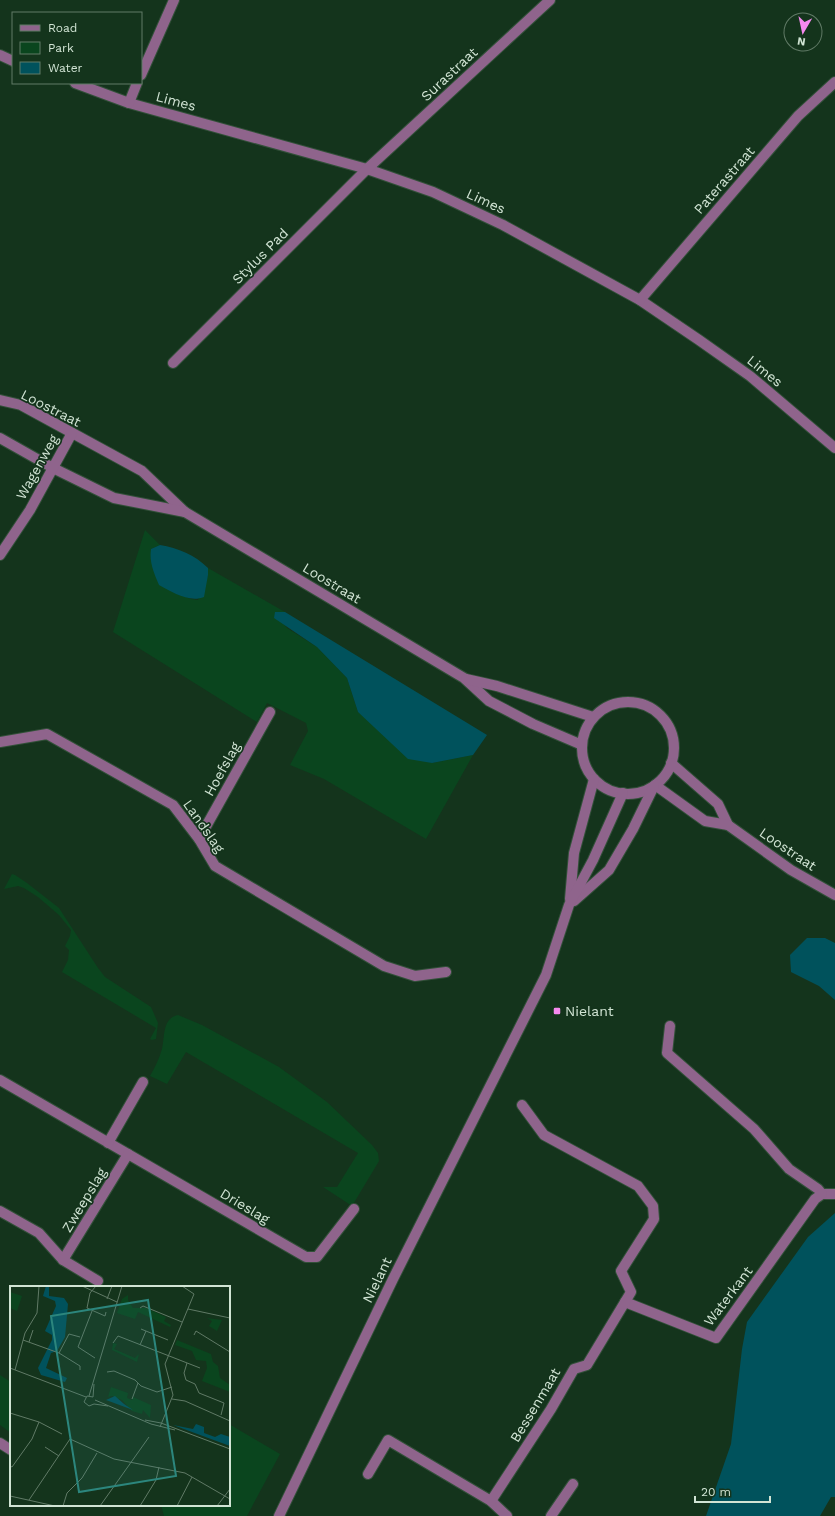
<svg xmlns="http://www.w3.org/2000/svg" width="835" height="1516" font-family="'Work Sans',sans-serif">
  <style>
    .green { fill: #0a451e }
    .water { fill: #00525c }
    .lines { fill: none; stroke-linecap: round; stroke-linejoin: round }
    .minor-casing { stroke: #325039; stroke-width: 12 }
    .minor { stroke: #8f648c; stroke-width: 10 }
    .poi-dot { fill: #f589ee; stroke: #14341c; stroke-width: 1.5 }
    .labels { text-anchor: middle; stroke-width: 3.5; stroke-linejoin: round; paint-order: stroke }
    .street-label { font-size: 14px; fill: #d1e4d4; stroke: #14341c }
    .poi-label { font-size: 14px; fill: #d1e4d4; stroke: #14341c; text-anchor: start }
    .inset-road { fill: none; stroke: #607a66; stroke-width: 1 }
    .view { fill: #2c867d; fill-opacity: 0.15; stroke: #2c867d; stroke-width: 2 }
    .inset-edge { fill: none; stroke: #d1e4d4; stroke-width: 2 }
  </style>
  <rect width="100%" height="100%" fill="#14341c"/>
  <!-- green -->
  <g class="green">
    <path d="M 145,530 L 160,545 L 151,549 L 171,591 L 191,599 L 198,600 L 208,575 L 208,568 L 285,612 L 275,612 L 287,628 L 317,647 L 347,678 L 358,712 L 432,763 L 473,755 L 426,839 L 324,779 L 290,765 L 308,731 L 306,723 L 267,703 L 257,722 L 113,632 Z"/>
    <path d="M 12,874 L 15,875 L 27,883 L 59,908 L 98,968 L 105,977 L 151,1007 L 158,1023 L 156,1039 L 152,1040 L 150,1039 L 156,1028 L 62,972 L 68,960 L 69,950 L 65,946 L 70,936 L 71,930 L 59,915 L 38,897 L 24,888 L 18,886 L 4,889 Z"/>
    <path d="M 178,1015 L 202,1025 L 279,1067 L 327,1102 L 372,1145 L 378,1153 L 379,1161 L 352,1206 L 323,1187 L 337,1187 L 358,1153 L 186,1052 L 167,1084 L 150,1076 C 155,1067 159,1059 162,1049 C 165,1037 162,1018 178,1015 Z"/>
    <path d="M 0,1375 L 11,1382 L 11,1433 L 0,1425 Z"/>
    <path d="M 229,1424 L 280,1454 L 247,1516 L 164,1516 L 161,1505 L 229,1505 Z"/>
  </g>
  <!-- water -->
  <g class="water">
    <path d="M 160,545 C 178,548 195,555 208,568 L 208,575 L 204,597 C 189,603 172,592 159,585 C 154,573 149,562 151,549 Z"/>
    <path d="M 275,612 L 285,612 L 487,735 L 473,755 L 432,763 L 408,759 L 358,712 L 347,678 L 317,647 L 274,618 Z"/>
    <path d="M 807,938 L 825,938 L 835,943 L 835,1000 L 819,986 L 791,972 L 790,955 Z"/>
    <path d="M 835,1213 L 835,1497 L 831,1497 L 820,1516 L 706,1516 L 731,1444 L 742,1349 L 747,1322 L 808,1237 Z"/>
  </g>
  <g class="lines">
    <defs>
      <g id="minor">
        <path d="M 0,55 L 13,61"/>
        <path d="M 141,75 L 174,0"/>
        <path d="M 75,83 L 129,103 L 367,169 L 433,192 L 503,225 L 640,300 L 699,340 L 750,376 L 835,448"/>
        <path d="M 129,103 L 137,83"/>
        <path d="M 640,300 L 798,116 L 835,82"/>
        <path d="M 173,363 L 367,169 L 550,0"/>
        <path d="M 0,400 L 21,405 L 142,471 L 185,512 L 464,678 L 489,701 L 533,724 L 582,745"/>
        <path d="M 0,438 L 53,468 L 114,498 L 185,512"/>
        <path d="M 0,555 L 30,510 L 72,433"/>
        <path d="M 466,679 L 497,686 L 593,717"/>
        <circle cx="628" cy="748" r="46"/>
        <path d="M 0,742 L 47,734 L 173,805 L 199,839 L 215,866 L 384,966 L 415,976 L 446,972"/>
        <path d="M 671,763 L 718,804 L 728,825"/>
        <path d="M 655,785 L 705,821 L 728,825 L 791,870 L 835,895"/>
        <path d="M 199,839 L 270,712"/>
        <path d="M 570,899 L 574,853 L 594,779"/>
        <path d="M 574,901 L 609,870 L 633,829 L 654,786"/>
        <path d="M 670,1026 L 667,1053 L 754,1129 L 789,1169 L 818,1189 L 822,1194 L 835,1194"/>
        <path d="M 0,1080 L 306,1257 L 317,1257 L 354,1209"/>
        <path d="M 108,1143 L 143,1082"/>
        <path d="M 0,1211 L 39,1233 L 63,1260 L 98,1281"/>
        <path d="M 63,1260 L 128,1154"/>
        <path d="M 625,1302 L 716,1338 L 815,1199 L 822,1194"/>
        <path d="M 0,1443 L 11,1450"/>
        <path d="M 368,1474 L 388,1440 L 491,1501 L 507,1516"/>
        <path d="M 491,1501 L 551,1409 L 574,1369 L 587,1365 L 631,1292 L 621,1271 L 654,1219 L 653,1206 L 638,1186 L 544,1135 L 522,1105"/>
        <path d="M 279,1516 L 393,1279 L 546,975 L 569,905 L 593,860 L 623,793"/>
        <path d="M 551,1516 L 573,1484"/>
      </g>
    </defs>
    <!-- minor casing -->
    <use href="#minor" class="minor-casing"/>
    <!-- minor -->
    <use href="#minor" class="minor"/>
  </g>
  <!-- markers -->
  <rect class="poi-dot" x="553" y="1007" width="8" height="8" rx="2"/>
  <g class="labels">
    <!-- street labels -->
    <g class="street-label">
      <text transform="translate(449 74) rotate(-43)" y="5">Surastraat</text>
      <text transform="translate(176 101) rotate(15)" y="5">Limes</text>
      <text transform="translate(724 180) rotate(-49)" y="5">Paterastraat</text>
      <text transform="translate(486 201) rotate(25)" y="5">Limes</text>
      <text transform="translate(260 256) rotate(-45)" y="5">Stylus Pad</text>
      <text transform="translate(765 371) rotate(39)" y="5">Limes</text>
      <text transform="translate(51 408) rotate(27)" y="5">Loostraat</text>
      <text transform="translate(37 467) rotate(-61)" y="5">Wagenweg</text>
      <text transform="translate(332 583) rotate(31)" y="5">Loostraat</text>
      <text transform="translate(222 769) rotate(-61)" y="5">Hoefslag</text>
      <text transform="translate(204 826) rotate(55)" y="5">Landslag</text>
      <text transform="translate(788 849) rotate(34)" y="5">Loostraat</text>
      <text transform="translate(84 1200) rotate(-59)" y="5">Zweepslag</text>
      <text transform="translate(245 1206) rotate(31)" y="5">Drieslag</text>
      <text transform="translate(377 1280) rotate(-64)" y="5">Nielant</text>
      <text transform="translate(728 1296) rotate(-53)" y="5">Waterkant</text>
      <text transform="translate(535 1405) rotate(-59)" y="5">Bessenmaat</text>
    </g>
    <!-- poi labels -->
    <g class="poi-label">
      <text x="565" y="1016">Nielant</text>
    </g>
  </g>
  <!-- overview -->
  <g transform="translate(10 1286)">
    <rect width="220" height="220" fill="#14341c"/>
    <path d="M 0,6 L 12,10 L 7,25 L 0,22 ZM 118,9 L 118,14 L 123,22 L 136,22 L 156,31 L 154,35 L 161,39 L 160,41 L 128,26 L 125,33 L 107,27 L 112,13 ZM 197,32 L 212,34 L 207,45 L 199,40 L 202,35 ZM 167,54 L 201,68 L 203,76 L 208,80 L 210,92 L 220,99 L 220,106 L 192,95 L 197,82 L 196,75 L 186,74 L 182,65 L 165,59 ZM 103,57 L 107,58 L 104,63 L 125,72 L 129,68 L 127,76 L 102,64 ZM 101,101 L 118,107 L 117,112 L 122,114 L 123,111 L 141,119 L 140,132 L 133,124 L 132,128 L 122,125 L 112,114 L 102,110 L 98,111 Z" fill="#0a451e"/>
    <path d="M 36,0 L 39,0 L 39,10 L 54,12 L 58,18 L 55,51 L 47,65 L 41,67 L 36,82 L 57,92 L 55,96 L 31,89 L 28,82 L 42,54 L 42,49 L 35,45 L 46,20 L 45,15 L 33,10 ZM 105,110 L 114,118 L 123,124 L 96,114 ZM 186,138 L 194,141 L 194,147 L 205,151 L 211,148 L 220,151 L 220,160 L 163,139 L 183,143 Z" fill="#00525c"/>
    <path class="inset-road" d="M 72,0 L 107,16M 86,0 L 80,7 L 77,22 L 95,30 L 96,26M 97,13 L 102,0M 130,22 L 133,20 L 172,36M 178,23 L 220,32M 82,25 L 68,61 L 85,72M 131,43 L 158,54M 184,49 L 186,45 L 220,66M 13,54 L 49,67 L 70,80 L 70,84M 19,56 L 23,44M 103,57 L 108,50 L 190,82M 130,59 L 136,45M 49,67 L 59,48 L 70,51M 177,77 L 174,87 L 176,94 L 185,98 L 189,107 L 214,117 L 211,129M 0,82 L 76,111M 5,84 L 15,47 L 27,27 L 29,0M 97,86 L 104,85 L 125,94 L 131,100 L 147,106 L 162,101M 79,110 L 112,0M 83,111 L 77,110 L 74,116 L 79,120 L 84,118M 83,111 L 84,98M 122,113 L 128,97M 162,113 L 175,115 L 220,135M 85,114 L 141,138 L 165,144M 84,118 L 98,120M 0,127 L 29,136 L 52,148M 135,134 L 151,137 L 220,163M 150,141 L 163,109 L 155,78 L 184,8 L 172,0M 35,161 L 49,170M 0,180 L 2,181 L 22,153 L 29,136M 0,210 L 45,220M 19,214 L 60,153 L 104,173 L 175,187 L 220,213M 53,220 L 57,207 L 72,192 L 87,167M 90,220 L 139,151M 130,220 L 146,194 L 149,181M 167,220 L 182,191M 207,220 L 220,203"/>
    <path class="view" d="M 138,14 L 166,190 L 69,206 L 41,30 Z"/>
    <rect width="220" height="220" class="inset-edge"/>
  </g>
  <!-- legend -->
  <rect x="12" y="12" width="130" height="72" fill="#14341c" stroke="#607a66"/>
  <rect x="20" y="25" width="20" height="6" fill="#8f648c" stroke="#607a66"/>
  <text x="48" y="32" font-size="12" fill="#d1e4d4">Road</text>
  <rect x="20" y="42" width="20" height="12" fill="#0a451e" stroke="#607a66"/>
  <text x="48" y="52" font-size="12" fill="#d1e4d4">Park</text>
  <rect x="20" y="62" width="20" height="12" fill="#00525c" stroke="#607a66"/>
  <text x="48" y="72" font-size="12" fill="#d1e4d4">Water</text>
  <!-- north arrow -->
  <g transform="translate(803 32) rotate(189)"><circle r="19" fill="#14341c" stroke="#607a66"/>
  <path d="M0-3L7 15L0 10L-7 15Z" fill="#f589ee"/>
  <text y="-6" font-size="11" font-weight="bold" text-anchor="middle" fill="#d1e4d4">N</text>
  </g>
  <!-- scale -->
  <path d="M695 1496v6h75v-6" fill="none" stroke="#d1e4d4" stroke-width="2"/>
  <text x="701" y="1496" font-size="12" fill="#d1e4d4" stroke="#14341c" stroke-width="3" paint-order="stroke">20 m</text>
</svg>
